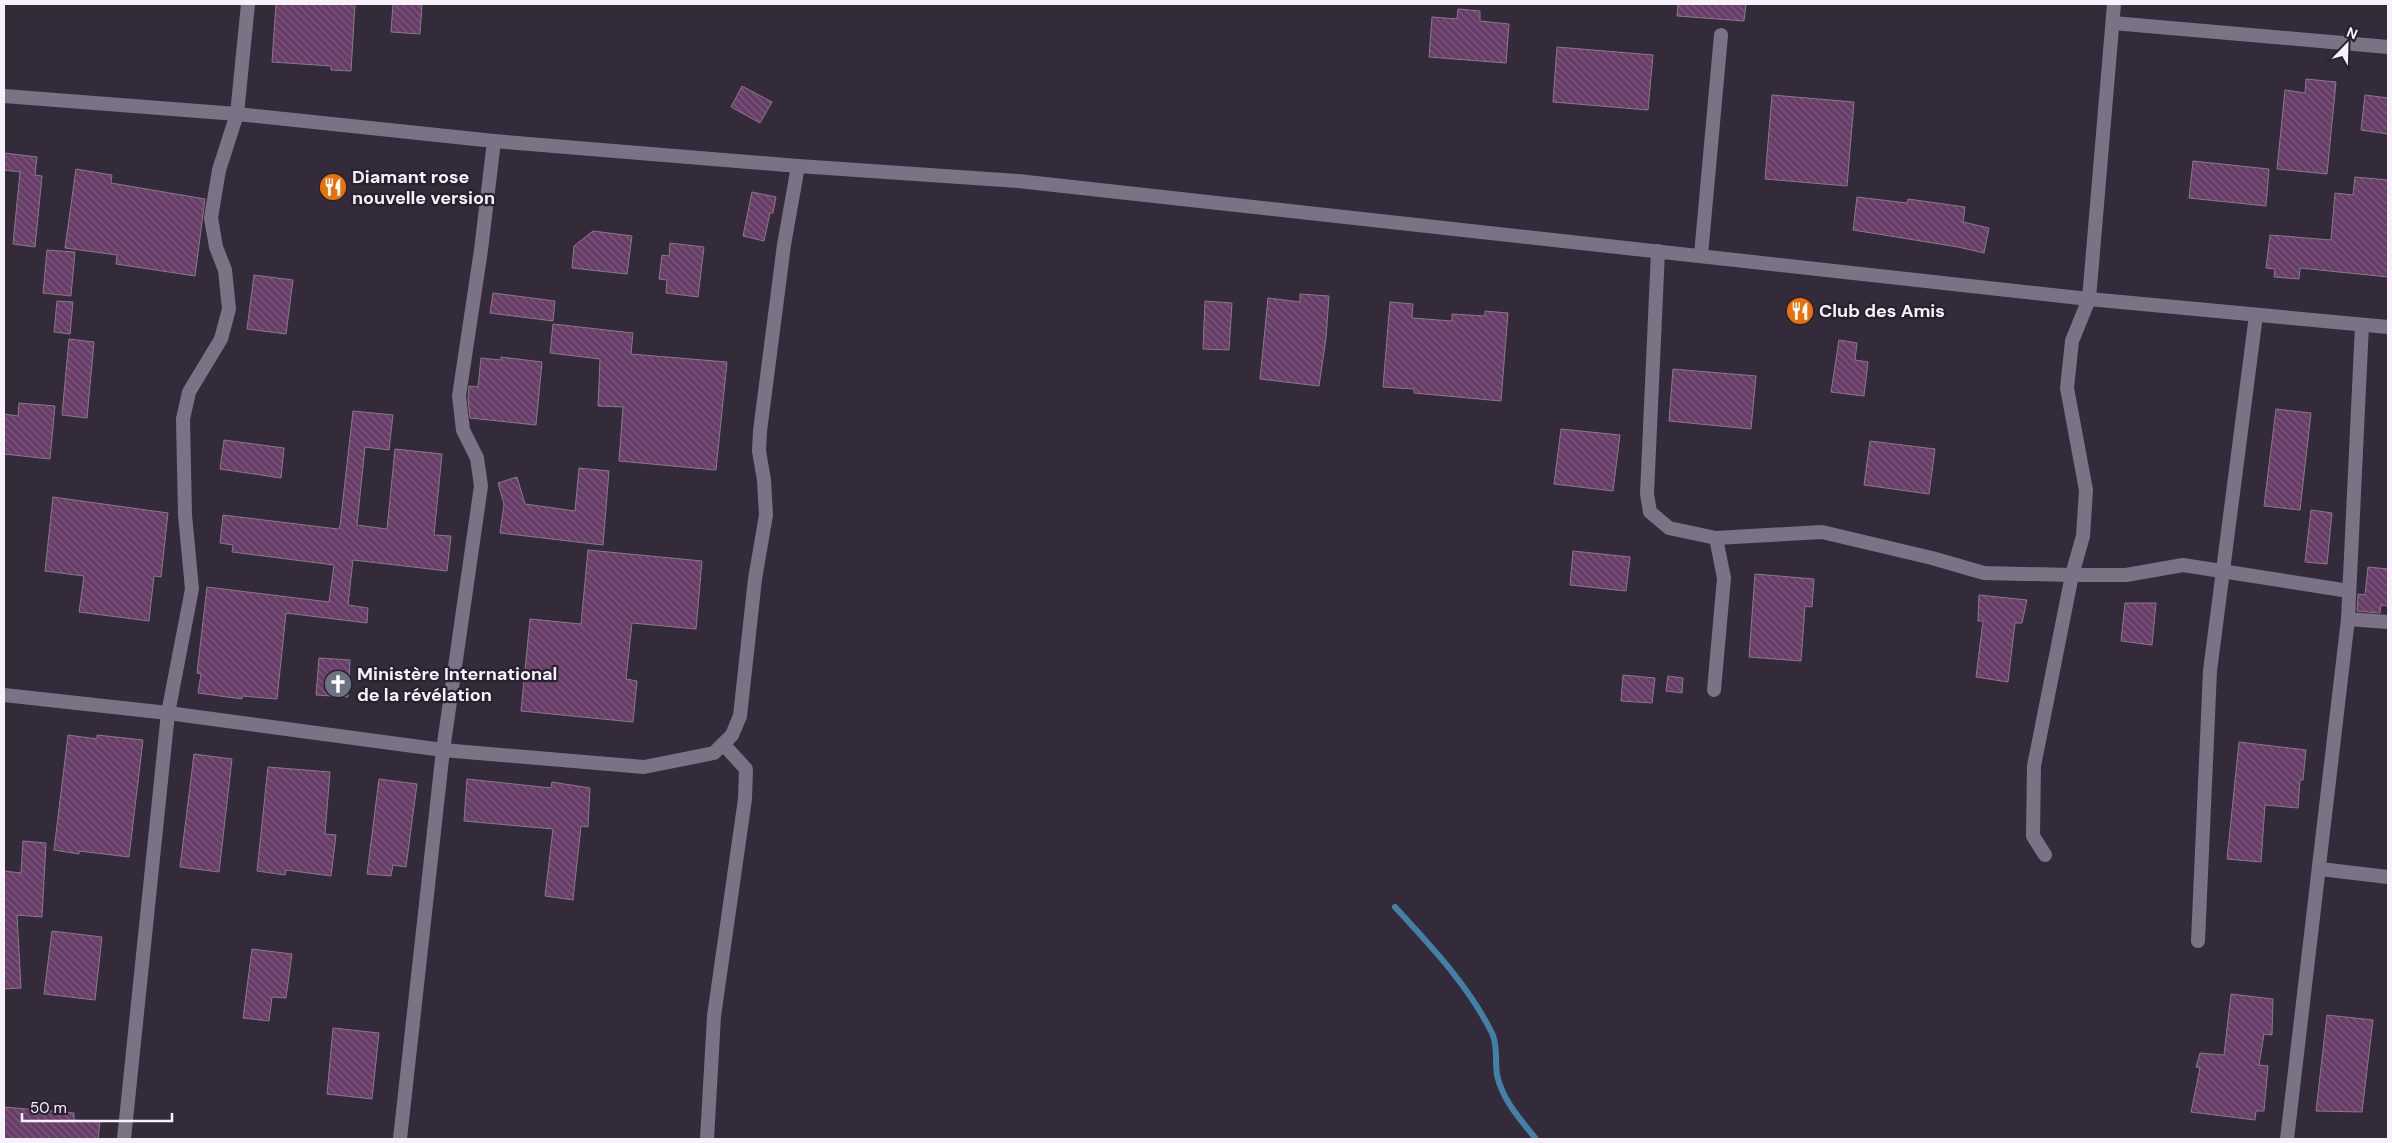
<svg xmlns="http://www.w3.org/2000/svg" width="2392" height="1143" font-family="'DM Sans',sans-serif">
  <style>
    .lines { fill: none; stroke-linecap: round; stroke-linejoin: round }
    .stream { stroke: #4380a7; stroke-width: 6 }
    .building { fill: url(#building-back-hatch); stroke: #897989 }
    .minor { stroke: #7c7285; stroke-width: 14 }
    .labels { text-anchor: middle; stroke-width: 4.5; stroke-linejoin: round; paint-order: stroke }
    .poi-label { font-size: 18px; font-weight: bold; fill: #f6f1fb; stroke: #292030; text-anchor: start }
  </style>
  <defs>
    <pattern id="building-back-hatch" width="6" height="6" patternUnits="userSpaceOnUse" patternTransform="scale(1.25)"><rect width="6" height="6" fill="#673d68"/><path d="M-1 5l2 2M0 0l6 6M5-1l2 2" fill="none" stroke="#7d5a7e"/></pattern>
  </defs>
  <rect width="100%" height="100%" fill="#332a3a"/>
  <g class="lines">
    <!-- stream -->
    <path class="stream" d="M 1395,907 C 1431,946 1468,985 1492,1033 C 1498,1045 1495,1062 1497,1075 C 1503,1101 1520,1119 1536,1139"/>
  </g>
  <!-- building -->
  <g class="building">
    <path d="M 276,4 L 355,4 L 351,71 L 331,70 L 331,66 L 272,62 Z"/>
    <path d="M 393,4 L 422,4 L 420,34 L 391,32 Z"/>
    <path d="M 1678,4 L 1746,4 L 1744,21 L 1677,16 Z"/>
    <path d="M 1458,9 L 1480,11 L 1480,21 L 1509,24 L 1506,63 L 1429,57 L 1432,17 L 1457,19 Z"/>
    <path d="M 1557,47 L 1653,55 L 1648,110 L 1553,102 Z"/>
    <path d="M 2306,79 L 2336,82 L 2327,174 L 2277,169 L 2285,90 L 2305,93 Z"/>
    <path d="M 742,86 L 772,102 L 760,123 L 731,107 Z"/>
    <path d="M 1772,95 L 1854,102 L 1847,186 L 1765,179 Z"/>
    <path d="M 2365,95 L 2388,98 L 2388,134 L 2361,130 Z"/>
    <path d="M 4,153 L 37,157 L 35,175 L 42,176 L 35,247 L 13,244 L 20,172 L 4,170 Z"/>
    <path d="M 2193,161 L 2269,169 L 2266,206 L 2189,198 Z"/>
    <path d="M 76,169 L 112,175 L 111,183 L 205,199 L 195,276 L 116,264 L 117,255 L 65,248 Z"/>
    <path d="M 2355,177 L 2388,180 L 2388,277 L 2300,268 L 2299,279 L 2274,277 L 2275,269 L 2266,268 L 2270,235 L 2331,240 L 2335,193 L 2353,195 Z"/>
    <path d="M 752,192 L 776,197 L 773,213 L 770,213 L 764,241 L 743,236 Z"/>
    <path d="M 1857,197 L 1907,203 L 1908,199 L 1965,207 L 1963,222 L 1989,228 L 1984,253 L 1958,247 L 1853,230 Z"/>
    <path d="M 593,231 L 632,236 L 627,274 L 572,268 L 574,246 Z"/>
    <path d="M 670,243 L 704,247 L 698,297 L 666,293 L 667,280 L 659,279 L 662,255 L 669,256 Z"/>
    <path d="M 47,250 L 75,252 L 71,296 L 43,293 Z"/>
    <path d="M 254,275 L 293,280 L 286,334 L 247,329 Z"/>
    <path d="M 493,293 L 555,301 L 553,321 L 490,313 Z"/>
    <path d="M 1300,294 L 1329,296 L 1326,338 L 1319,386 L 1260,379 L 1268,298 L 1300,302 Z"/>
    <path d="M 57,301 L 73,302 L 70,334 L 54,332 Z"/>
    <path d="M 1205,301 L 1232,303 L 1229,350 L 1203,349 Z"/>
    <path d="M 1390,302 L 1413,304 L 1412,318 L 1452,321 L 1452,314 L 1485,316 L 1485,311 L 1508,313 L 1501,401 L 1414,393 L 1414,389 L 1383,387 Z"/>
    <path d="M 553,324 L 633,333 L 631,354 L 727,362 L 716,470 L 619,461 L 623,407 L 598,406 L 600,359 L 550,353 Z"/>
    <path d="M 69,339 L 94,342 L 87,418 L 62,415 Z"/>
    <path d="M 1839,340 L 1857,343 L 1855,360 L 1868,362 L 1864,396 L 1831,392 Z"/>
    <path d="M 501,357 L 542,362 L 536,425 L 470,418 L 468,399 L 469,386 L 478,387 L 481,358 L 501,360 Z"/>
    <path d="M 1673,369 L 1756,376 L 1751,429 L 1669,421 Z"/>
    <path d="M 19,403 L 55,406 L 50,459 L 4,454 L 4,414 L 18,416 Z"/>
    <path d="M 2276,409 L 2311,413 L 2300,510 L 2264,506 Z"/>
    <path d="M 353,411 L 393,415 L 389,450 L 365,447 L 357,525 L 387,529 L 395,449 L 442,454 L 434,535 L 451,536 L 447,571 L 353,560 L 348,605 L 368,608 L 367,623 L 286,613 L 277,699 L 242,696 L 242,699 L 198,693 L 201,674 L 197,673 L 207,587 L 329,602 L 334,565 L 232,552 L 233,545 L 220,543 L 223,515 L 338,529 L 340,526 Z"/>
    <path d="M 1561,429 L 1620,435 L 1613,491 L 1554,484 Z"/>
    <path d="M 224,440 L 284,448 L 281,478 L 220,469 Z"/>
    <path d="M 1870,441 L 1935,449 L 1929,494 L 1864,485 Z"/>
    <path d="M 579,468 L 609,471 L 603,545 L 500,533 L 504,504 L 498,483 L 517,477 L 525,504 L 575,511 Z"/>
    <path d="M 53,497 L 168,513 L 161,577 L 154,576 L 149,621 L 79,612 L 84,576 L 45,571 Z"/>
    <path d="M 2311,510 L 2332,513 L 2327,564 L 2305,562 Z"/>
    <path d="M 588,550 L 702,561 L 696,629 L 632,623 L 626,679 L 637,681 L 633,722 L 521,711 L 530,619 L 581,624 Z"/>
    <path d="M 1573,551 L 1630,557 L 1626,591 L 1570,585 Z"/>
    <path d="M 2368,567 L 2388,569 L 2388,606 L 2381,605 L 2380,613 L 2357,611 L 2358,594 L 2365,595 Z"/>
    <path d="M 1755,574 L 1814,579 L 1812,607 L 1805,606 L 1801,661 L 1749,657 Z"/>
    <path d="M 1979,595 L 2027,600 L 2022,623 L 2015,623 L 2008,682 L 1976,677 L 1983,621 L 1978,621 Z"/>
    <path d="M 2125,603 L 2156,603 L 2152,645 L 2121,641 Z"/>
    <path d="M 319,658 L 350,660 L 348,697 L 316,695 Z"/>
    <path d="M 1623,675 L 1655,678 L 1652,703 L 1621,701 Z"/>
    <path d="M 1668,676 L 1683,678 L 1682,693 L 1666,691 Z"/>
    <path d="M 68,735 L 97,739 L 97,735 L 143,740 L 129,857 L 79,851 L 79,854 L 54,850 Z"/>
    <path d="M 2239,742 L 2306,750 L 2303,780 L 2300,780 L 2298,808 L 2265,805 L 2261,862 L 2227,859 Z"/>
    <path d="M 194,754 L 232,759 L 219,872 L 180,867 Z"/>
    <path d="M 268,767 L 330,772 L 325,834 L 336,835 L 331,876 L 286,870 L 285,875 L 257,871 Z"/>
    <path d="M 379,779 L 417,784 L 406,867 L 393,865 L 391,876 L 367,874 Z"/>
    <path d="M 467,779 L 551,788 L 552,782 L 590,788 L 588,827 L 581,826 L 573,900 L 545,896 L 553,829 L 464,821 Z"/>
    <path d="M 23,841 L 46,843 L 42,917 L 17,915 L 21,988 L 4,989 L 4,871 L 21,873 Z"/>
    <path d="M 52,931 L 102,937 L 95,1000 L 44,994 Z"/>
    <path d="M 252,949 L 292,954 L 286,998 L 272,997 L 269,1021 L 243,1018 Z"/>
    <path d="M 2231,994 L 2273,999 L 2272,1035 L 2264,1034 L 2259,1065 L 2268,1066 L 2264,1111 L 2256,1111 L 2255,1120 L 2191,1112 L 2200,1068 L 2196,1067 L 2200,1053 L 2224,1055 Z"/>
    <path d="M 2327,1015 L 2373,1020 L 2362,1112 L 2316,1111 Z"/>
    <path d="M 333,1028 L 379,1033 L 372,1099 L 327,1094 Z"/>
    <path d="M 4,1107 L 74,1113 L 74,1120 L 100,1122 L 98,1139 L 4,1139 Z"/>
  </g>
  <g class="lines">
    <!-- minor -->
    <g class="minor">
      <path d="M 2113,23 L 2388,47"/>
      <path d="M 4,96 L 237,114 L 494,141 L 798,166 L 1018,181 L 2089,299 L 2388,327"/>
      <path d="M 1658,251 L 1647,494 L 1650,512 L 1669,528 L 1716,538 L 1724,578 L 1714,690"/>
      <path d="M 1701,255 L 1721,35"/>
      <path d="M 1716,538 L 1822,532 L 1932,558 L 1984,573 L 2072,575 L 2083,536 L 2086,490 L 2067,388 L 2072,341 L 2089,299 L 2114,4"/>
      <path d="M 2348,619 L 2388,622"/>
      <path d="M 4,695 L 168,713 L 443,750 L 644,767 L 714,753 L 732,735 L 740,716 L 755,579 L 766,515 L 764,480 L 759,451 L 760,431 L 784,245 L 798,166"/>
      <path d="M 2045,855 L 2033,836 L 2034,766 L 2072,575 L 2126,575 L 2183,565 L 2349,591"/>
      <path d="M 2320,869 L 2388,877"/>
      <path d="M 2198,941 L 2210,671 L 2256,315"/>
      <path d="M 124,1139 L 168,713 L 192,589 L 185,515 L 183,419 L 189,392 L 221,339 L 229,309 L 225,270 L 216,247 L 211,218 L 219,170 L 237,114 L 248,4"/>
      <path d="M 400,1139 L 443,750 L 481,486 L 477,458 L 463,430 L 459,396 L 481,250 L 494,141"/>
      <path d="M 707,1139 L 714,1016 L 745,799 L 746,769 L 724,745"/>
      <path d="M 2287,1139 L 2348,619 L 2362,325"/>
    </g>
  </g>
  <!-- icons -->
  <defs>
    <symbol id="restaurant-disc" viewBox="-11 -11 22 22"><circle r="9.5" fill="#e8710a" stroke="#292030"/><path d="M-5-6h1v4h1v-4h1v4h1v-4h1v5L-1.5 .5V6h-2V.5L-5-1ZM5-6V6H3V1.5H1.5Q1.5-4 5-6Z" fill="#fff"/></symbol>
    <symbol id="church-disc" viewBox="-11 -11 22 22"><circle r="9.5" fill="#6b7280" stroke="#292030"/><path d="M-1.2-6h2.4v3.5h3.3v2.4h-3.3V6h-2.4V-.1h-3.3v-2.4h3.3Z" fill="#fff"/></symbol>
  </defs>
  <g fill-rule="evenodd">
    <use href="#restaurant-disc" x="317" y="171" width="32" height="32"/>
    <use href="#restaurant-disc" x="1784" y="295" width="32" height="32"/>
    <use href="#church-disc" x="322" y="668" width="32" height="32"/>
  </g>
  <g class="labels">
    <!-- poi labels -->
    <g class="poi-label">
      <text x="352" y="183">Diamant rose<tspan x="352" dy="21">nouvelle version</tspan></text>
      <text x="1819" y="317">Club des Amis</text>
      <text x="357" y="680">Ministère International<tspan x="357" dy="21">de la révélation</tspan></text>
    </g>
  </g>
  <!-- border -->
  <rect width="2392" height="1143" fill="none" stroke="#f6f1fb" stroke-width="10"/>
  <!-- north arrow -->
  <g transform="translate(2347 45) rotate(23)" stroke="#292030" stroke-width="4" paint-order="stroke">
  <path d="M0-4L9 19L0 12L-9 19Z" fill="#f6f1fb"/>
  <text y="-8" font-size="14" font-weight="bold" text-anchor="middle" fill="#f6f1fb">N</text>
  </g>
  <!-- scale -->
  <path d="M22 1113v8h150v-8" fill="none" stroke="#f6f1fb" stroke-width="2.5"/>
  <text x="30" y="1113" font-size="15" fill="#f6f1fb" stroke="#292030" stroke-width="4" paint-order="stroke">50 m</text>
</svg>
